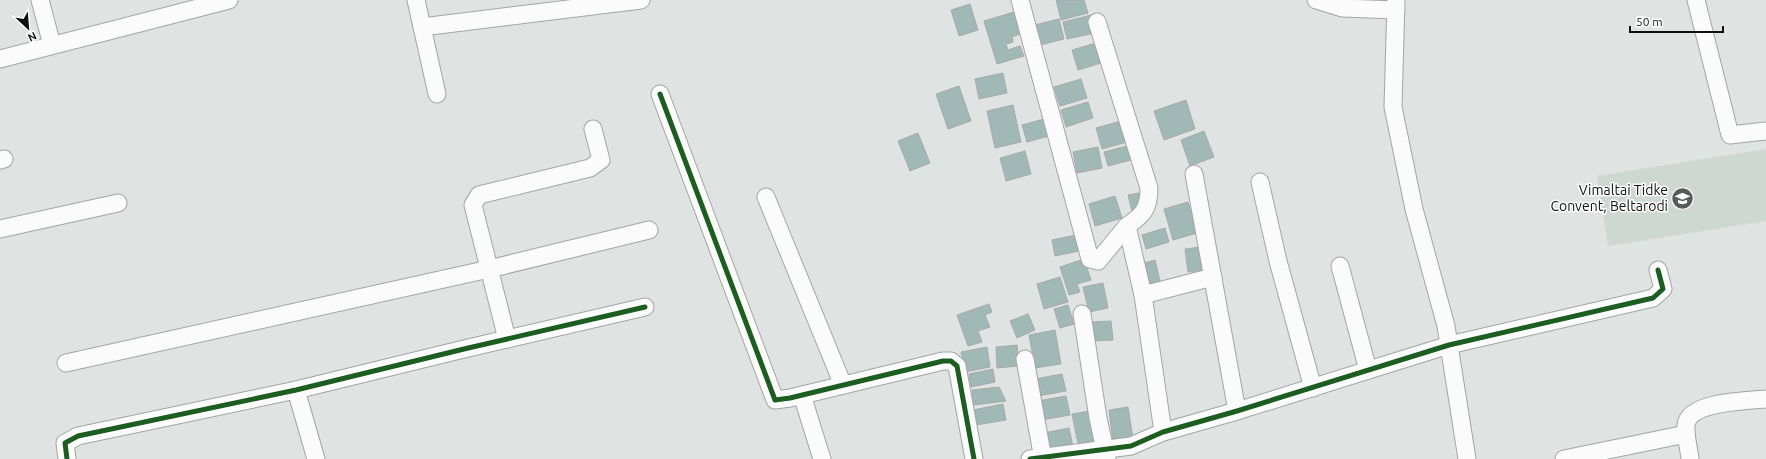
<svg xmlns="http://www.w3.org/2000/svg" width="1766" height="459" font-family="Ubuntu,sans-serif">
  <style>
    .built { fill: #ced7d2 }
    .building { fill: #a0b9b6; stroke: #a7aaa9 }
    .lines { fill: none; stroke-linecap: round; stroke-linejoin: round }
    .minor-casing { stroke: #a2a5a4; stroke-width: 19 }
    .minor { stroke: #fafbfa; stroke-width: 17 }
    .cycleway-casing { stroke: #fff; stroke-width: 8 }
    .cycleway { stroke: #1b5e20; stroke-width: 5 }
    .labels { text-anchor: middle; stroke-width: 3; stroke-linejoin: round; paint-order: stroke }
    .poi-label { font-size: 14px; fill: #0e100f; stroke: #fff; text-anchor: end }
  </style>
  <rect width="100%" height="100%" fill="#dfe3e1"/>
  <!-- built -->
  <path class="built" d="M 1766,149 L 1766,221 L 1608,246 L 1597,176 Z"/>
  <!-- building -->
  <g class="building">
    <path d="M 1056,0 L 1084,0 L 1088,13 L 1061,20 Z"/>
    <path d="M 970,4 L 978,30 L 959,36 L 951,10 Z"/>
    <path d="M 1014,12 L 1020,34 L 1012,37 L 1013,42 L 1006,44 L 1008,50 L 1020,46 L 1024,56 L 997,64 L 984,21 Z"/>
    <path d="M 1091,15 L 1095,33 L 1067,39 L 1063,22 Z"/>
    <path d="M 1059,19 L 1064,39 L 1040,45 L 1035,25 Z"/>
    <path d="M 1096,43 L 1101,63 L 1078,70 L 1072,50 Z"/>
    <path d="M 1003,73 L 1007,93 L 979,99 L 975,79 Z"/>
    <path d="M 1081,79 L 1087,98 L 1060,106 L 1054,87 Z"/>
    <path d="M 959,86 L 971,121 L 948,129 L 936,94 Z"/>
    <path d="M 1186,100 L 1195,129 L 1164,140 L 1154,111 Z"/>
    <path d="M 1088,102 L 1093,118 L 1066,127 L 1061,110 Z"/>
    <path d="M 1013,105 L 1021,142 L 995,148 L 987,111 Z"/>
    <path d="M 1044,119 L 1049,136 L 1027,142 L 1022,125 Z"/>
    <path d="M 1121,121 L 1127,142 L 1102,149 L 1096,128 Z"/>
    <path d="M 1204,131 L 1214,157 L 1190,166 L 1181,140 Z"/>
    <path d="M 918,133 L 930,163 L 910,171 L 898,141 Z"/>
    <path d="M 1127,146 L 1131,160 L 1108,166 L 1104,152 Z"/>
    <path d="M 1098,147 L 1102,168 L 1077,173 L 1073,152 Z"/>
    <path d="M 1025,151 L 1031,174 L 1006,181 L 1000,158 Z"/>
    <path d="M 1139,193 L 1144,212 L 1133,215 L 1128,195 Z"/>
    <path d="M 1115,196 L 1122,218 L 1095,226 L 1089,204 Z"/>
    <path d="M 1188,202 L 1197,233 L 1173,240 L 1164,209 Z"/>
    <path d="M 1165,228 L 1169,242 L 1146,249 L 1142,235 Z"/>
    <path d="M 1081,234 L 1084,250 L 1055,256 L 1052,240 Z"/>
    <path d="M 1201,247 L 1204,270 L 1188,272 L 1185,249 Z"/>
    <path d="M 1084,259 L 1091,280 L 1077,284 L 1080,292 L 1069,295 L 1060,267 Z"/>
    <path d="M 1155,260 L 1161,285 L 1147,288 L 1141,264 Z"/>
    <path d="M 1060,277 L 1068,302 L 1044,309 L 1037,284 Z"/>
    <path d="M 1103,283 L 1108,308 L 1089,312 L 1083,287 Z"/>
    <path d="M 989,304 L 992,312 L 985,315 L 990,327 L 978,331 L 982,342 L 968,346 L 957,315 Z"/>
    <path d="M 1068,305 L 1074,324 L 1060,328 L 1054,309 Z"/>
    <path d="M 1028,314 L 1035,330 L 1017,338 L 1010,321 Z"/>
    <path d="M 1111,321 L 1113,340 L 1093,341 L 1092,322 Z"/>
    <path d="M 1055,330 L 1061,364 L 1035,368 L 1029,335 Z"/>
    <path d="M 1017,345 L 1019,366 L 997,368 L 996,347 Z"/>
    <path d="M 987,347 L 990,367 L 965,372 L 961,352 Z"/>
    <path d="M 993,369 L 995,382 L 971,387 L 969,374 Z"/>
    <path d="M 1062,374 L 1066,391 L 1038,396 L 1035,379 Z"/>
    <path d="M 999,387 L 1006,401 L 974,405 L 972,390 Z"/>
    <path d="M 1066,396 L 1070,415 L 1041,420 L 1037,401 Z"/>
    <path d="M 1003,404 L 1006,420 L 976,425 L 973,410 Z"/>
    <path d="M 1128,407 L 1133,439 L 1113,442 L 1109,410 Z"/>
    <path d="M 1090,411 L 1097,446 L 1079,449 L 1072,414 Z"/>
    <path d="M 1069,428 L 1073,447 L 1048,452 L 1044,433 Z"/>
  </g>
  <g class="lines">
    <defs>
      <g id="minor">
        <path d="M 40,0 L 52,45"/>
        <path d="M 416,0 L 437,94"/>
        <path d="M 1020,0 L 1090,259 L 1098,261 L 1127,226"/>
        <path d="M 1316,0 L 1342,8 L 1396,10"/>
        <path d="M 1396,0 L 1393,107 L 1414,209 L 1446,326 L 1467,459"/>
        <path d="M 1696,0 L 1730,135 L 1766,131"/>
        <path d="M 1097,22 L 1149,188 C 1149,209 1143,215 1127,226 L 1143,295 L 1163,432"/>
        <path d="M 422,27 L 641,0"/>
        <path d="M 0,59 L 229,0"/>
        <path d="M 660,94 L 775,400 L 790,398 L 943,361 L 951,361 L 957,366 L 974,459"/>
        <path d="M 0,160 L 4,159"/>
        <path d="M 1194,174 L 1237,411"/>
        <path d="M 1260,182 L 1278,261 L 1313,388"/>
        <path d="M 766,197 L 843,385"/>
        <path d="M 0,229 L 118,203"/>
        <path d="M 1340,266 L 1368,370"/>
        <path d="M 1143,295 L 1213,277"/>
        <path d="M 1082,314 L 1098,418 L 1107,459"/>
        <path d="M 507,339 L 473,205 L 479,195 L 590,168 L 601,160 L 593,129"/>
        <path d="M 1025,359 L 1043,459"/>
        <path d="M 66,363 L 489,269 L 649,230"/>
        <path d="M 296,390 L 316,459"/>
        <path d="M 802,395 L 822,459"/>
        <path d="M 67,459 L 65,443 L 78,436 L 296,390 L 464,349 L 645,307"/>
        <path d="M 1030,459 L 1131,446 L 1163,432 L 1237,411 L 1449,345 L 1653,298 L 1663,289 L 1658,270"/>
        <path d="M 1564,459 L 1686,434"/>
        <path d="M 1690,459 C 1689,448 1685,436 1686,425 C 1689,401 1747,401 1766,399"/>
      </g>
    </defs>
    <!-- minor casing -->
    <use href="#minor" class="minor-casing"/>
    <!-- minor -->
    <use href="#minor" class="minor"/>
    <defs>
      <g id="cycleway">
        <path d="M 660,94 L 775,400 L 790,398 L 943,361 L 951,361 L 957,366 L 974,459"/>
        <path d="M 67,459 L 65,443 L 78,436 L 296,390 L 464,349 L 645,307"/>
        <path d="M 1030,459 L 1131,446 L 1163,432 L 1237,411 L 1449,345 L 1653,298 L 1663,289 L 1658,270"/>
      </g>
    </defs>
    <!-- cycleway casing -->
    <use href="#cycleway" class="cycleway-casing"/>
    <!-- cycleway -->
    <use href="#cycleway" class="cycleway"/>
  </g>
  <!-- icons -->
  <defs>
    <symbol id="school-disc" viewBox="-11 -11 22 22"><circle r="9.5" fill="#575a58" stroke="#fff"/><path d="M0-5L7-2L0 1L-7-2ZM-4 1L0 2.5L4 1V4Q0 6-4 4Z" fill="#fff"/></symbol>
  </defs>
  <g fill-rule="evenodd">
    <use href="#school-disc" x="1670" y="186" width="25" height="25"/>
  </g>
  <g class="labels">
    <!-- poi labels -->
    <g class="poi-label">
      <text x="1668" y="195">Vimaltai Tidke<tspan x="1668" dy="16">Convent, Beltarodi</tspan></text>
    </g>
  </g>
  <!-- north arrow -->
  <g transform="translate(28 28) rotate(154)" stroke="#ffffff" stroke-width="3" paint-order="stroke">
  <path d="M0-3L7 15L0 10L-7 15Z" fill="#0e100f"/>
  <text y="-6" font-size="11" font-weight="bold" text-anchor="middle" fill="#0e100f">N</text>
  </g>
  <!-- scale -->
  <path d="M1630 26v6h93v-6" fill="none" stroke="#0e100f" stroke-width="2"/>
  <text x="1636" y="26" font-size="12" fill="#0e100f" stroke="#ffffff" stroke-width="3" paint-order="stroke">50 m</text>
</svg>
